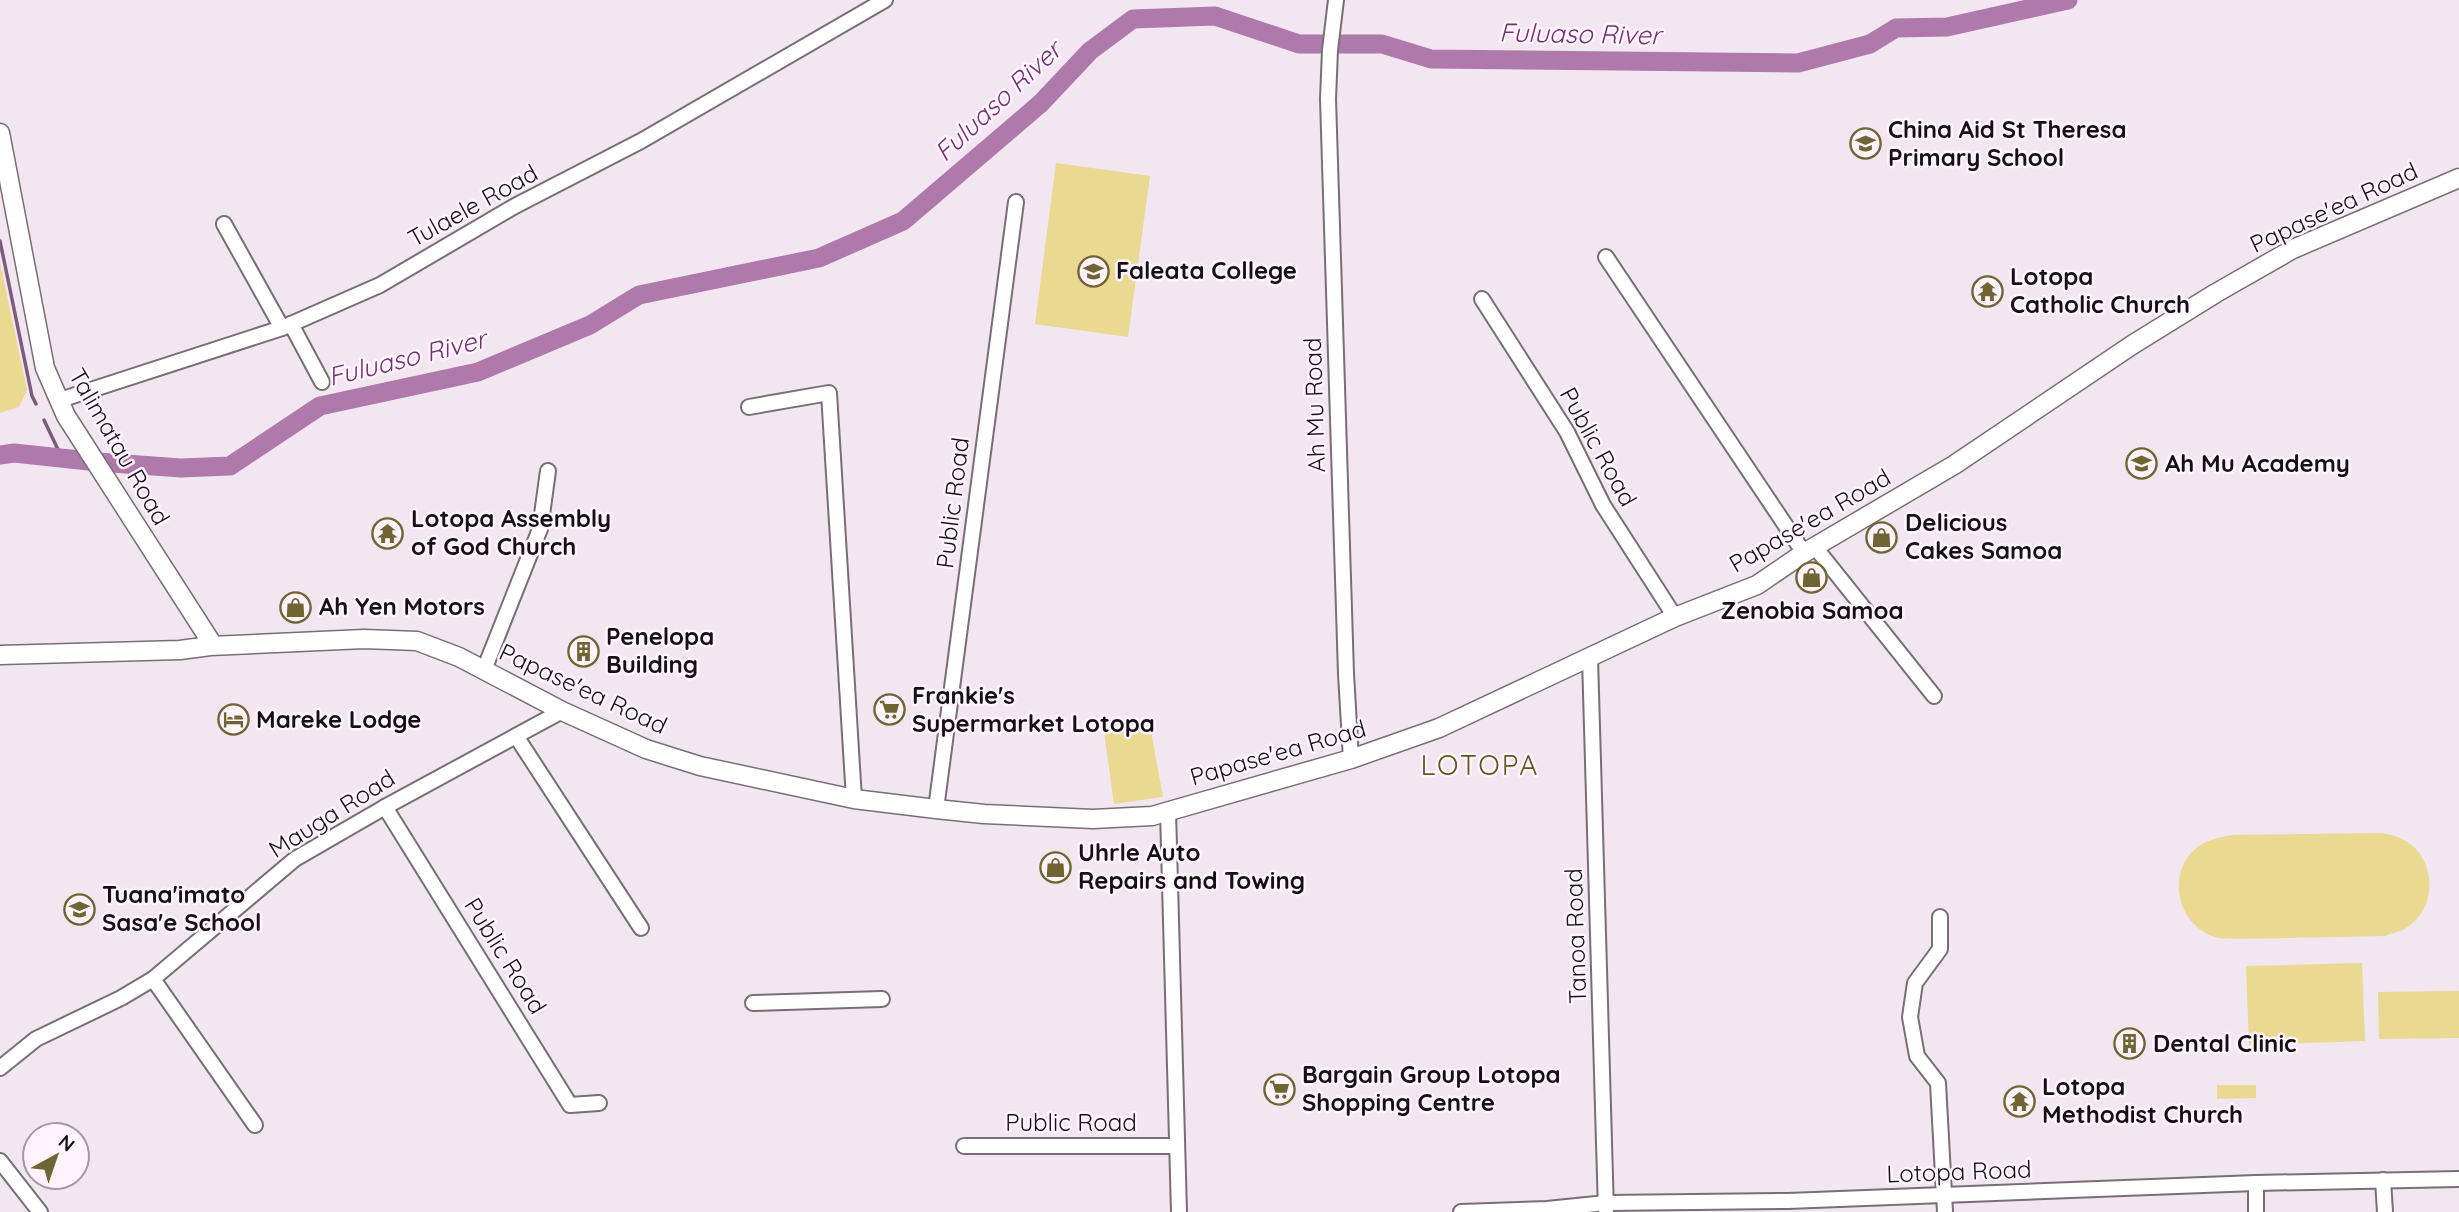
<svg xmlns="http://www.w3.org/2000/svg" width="2459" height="1212" font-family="Quicksand,sans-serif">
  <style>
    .green { fill: #e9d991 }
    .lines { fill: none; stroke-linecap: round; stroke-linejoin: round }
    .stream { stroke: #805a7e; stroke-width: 3.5 }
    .river { stroke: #af79ac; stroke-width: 19 }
    .minor-casing { stroke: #786e77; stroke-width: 18 }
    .major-casing { stroke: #786e77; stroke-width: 21 }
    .minor { stroke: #fff; stroke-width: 14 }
    .major { stroke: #fff; stroke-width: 18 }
    .labels { text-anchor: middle; stroke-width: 5; stroke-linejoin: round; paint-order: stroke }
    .poi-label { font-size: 24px; font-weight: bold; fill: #141014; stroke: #fff4fe; text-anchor: start }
    .street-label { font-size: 24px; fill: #141014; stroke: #fff4fe }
    .water-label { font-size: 26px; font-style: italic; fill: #733172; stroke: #fff4fe }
    .quarter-label { font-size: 28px; letter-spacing: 2px; fill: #625519; stroke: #fff4fe }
  </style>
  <rect width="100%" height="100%" fill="#f2e6f1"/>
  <!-- green -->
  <g class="green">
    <path d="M 1056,163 L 1150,176 L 1128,337 L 1035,324 Z"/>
    <path d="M 0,262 L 27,390 L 19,407 L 0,413 Z"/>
    <path d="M 1150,726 L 1163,797 L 1114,804 L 1104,732 Z"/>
    <path d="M 2381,833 C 2393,835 2405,838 2415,848 C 2437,871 2434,911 2406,928 C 2400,932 2391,933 2385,936 L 2236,939 C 2230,938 2221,939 2215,937 C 2179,925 2167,879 2192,852 C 2203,840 2217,838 2232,835 Z"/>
    <path d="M 2362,963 L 2365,1041 L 2249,1045 L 2246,966 Z"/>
    <path d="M 2459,991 L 2459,1038 L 2379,1039 L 2378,992 Z"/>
    <path d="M 2217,1085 L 2256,1085 L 2256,1098 L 2217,1099 Z"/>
  </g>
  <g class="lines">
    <!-- stream -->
    <g class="stream">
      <path d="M 0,241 L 32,396 L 36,404"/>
      <path d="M 44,420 L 62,458"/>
    </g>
    <!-- river -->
    <path class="river" d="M 0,455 L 14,453 L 98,462 L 181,468 L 230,466 L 320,406 L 478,372 L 590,325 L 639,295 L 819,258 L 903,221 L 1041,103 L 1090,51 L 1133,19 L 1215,16 L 1299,44 L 1382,44 L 1431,59 L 1798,63 L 1870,44 L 1896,28 L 1947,27 L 2068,0"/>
    <defs>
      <g id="minor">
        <path d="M 1336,0 L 1330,50 L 1328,99 L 1346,674 L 1351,759"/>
        <path d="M 224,224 L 282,328"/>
        <path d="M 1606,257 L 1804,553"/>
        <path d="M 1482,299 L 1567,432 L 1603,505 L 1675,617"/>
        <path d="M 291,324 L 322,382"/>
        <path d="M 60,400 L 282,328 L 380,285 L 515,206 L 641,141 L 885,0"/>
        <path d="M 749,407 L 829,393 L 854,799"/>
        <path d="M 1815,547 L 1934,696"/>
        <path d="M 1590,658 L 1606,1211"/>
        <path d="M 484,670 L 540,529 L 548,471"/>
        <path d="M 516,736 L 641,928"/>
        <path d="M 385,807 L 570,1105 L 599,1103"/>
        <path d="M 936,809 L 1016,202"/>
        <path d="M 1168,811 L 1179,1212"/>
        <path d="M 1940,917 L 1940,949 L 1915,983 L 1910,1017 L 1917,1056 L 1938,1083 L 1945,1212"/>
        <path d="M 153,979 L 255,1125"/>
        <path d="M 753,1003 L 882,999"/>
        <path d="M 0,1068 L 36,1039 L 121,998 L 153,979 L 295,859 L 385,807 L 562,711"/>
        <path d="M 964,1146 L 1177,1146"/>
        <path d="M 0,1161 L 40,1212"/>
        <path d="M 2383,1180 L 2385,1212"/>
        <path d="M 2256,1183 L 2256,1212"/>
        <path d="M 1461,1212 L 1547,1209 L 1606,1203 L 1788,1201 L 2256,1183 L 2459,1179"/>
      </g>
      <g id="major">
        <path d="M 0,133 L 45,368 L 66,416 L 213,645"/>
        <path d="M 0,655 L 180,650 L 210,646 L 364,639 L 417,641 L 459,657 L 562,711 L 646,749 L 700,766 L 854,799 L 936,809 L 984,814 L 1093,819 L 1152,816 L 1351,759 L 1439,728 L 1675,617 L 1757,585 L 1804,553 L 1954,465 L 2132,345 L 2216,293 L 2293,249 L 2459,178"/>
      </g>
    </defs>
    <!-- minor casing -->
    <use href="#minor" class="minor-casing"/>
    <!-- major casing -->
    <use href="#major" class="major-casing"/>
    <!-- minor -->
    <use href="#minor" class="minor"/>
    <!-- major -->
    <use href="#major" class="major"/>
  </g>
  <!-- icons -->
  <defs>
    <symbol id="school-ring" viewBox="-11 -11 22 22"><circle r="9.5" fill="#fff4fe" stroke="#706532" stroke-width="1.5"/><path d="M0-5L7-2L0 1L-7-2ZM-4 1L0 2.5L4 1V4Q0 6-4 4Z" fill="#706532"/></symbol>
    <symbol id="temple-ring" viewBox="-11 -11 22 22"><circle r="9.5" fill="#fff4fe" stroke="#706532" stroke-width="1.5"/><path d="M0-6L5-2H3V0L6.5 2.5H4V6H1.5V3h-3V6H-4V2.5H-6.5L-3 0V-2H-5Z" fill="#706532"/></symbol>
    <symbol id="shop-ring" viewBox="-11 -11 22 22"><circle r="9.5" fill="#fff4fe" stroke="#706532" stroke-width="1.5"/><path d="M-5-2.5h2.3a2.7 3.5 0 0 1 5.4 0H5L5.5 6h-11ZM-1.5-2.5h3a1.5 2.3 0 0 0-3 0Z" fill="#706532"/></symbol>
    <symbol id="building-ring" viewBox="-11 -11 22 22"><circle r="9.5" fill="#fff4fe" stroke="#706532" stroke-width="1.5"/><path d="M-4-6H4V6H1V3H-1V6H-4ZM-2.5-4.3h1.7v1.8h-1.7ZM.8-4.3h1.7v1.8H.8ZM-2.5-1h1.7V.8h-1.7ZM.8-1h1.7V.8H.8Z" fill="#706532"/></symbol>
    <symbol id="supermarket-ring" viewBox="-11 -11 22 22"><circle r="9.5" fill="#fff4fe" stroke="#706532" stroke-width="1.5"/><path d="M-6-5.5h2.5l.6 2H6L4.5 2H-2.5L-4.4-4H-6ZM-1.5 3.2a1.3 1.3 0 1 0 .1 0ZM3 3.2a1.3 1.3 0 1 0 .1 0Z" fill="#706532"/></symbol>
    <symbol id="hotel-ring" viewBox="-11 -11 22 22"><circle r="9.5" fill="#fff4fe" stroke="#706532" stroke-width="1.5"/><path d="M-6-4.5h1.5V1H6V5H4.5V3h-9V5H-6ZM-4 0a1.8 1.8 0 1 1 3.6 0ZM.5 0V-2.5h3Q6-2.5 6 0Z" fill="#706532"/></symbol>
  </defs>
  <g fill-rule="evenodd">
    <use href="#school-ring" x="1848" y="126" width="35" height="35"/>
    <use href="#school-ring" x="1076" y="254" width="35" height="35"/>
    <use href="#temple-ring" x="1970" y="274" width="35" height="35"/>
    <use href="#school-ring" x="2124" y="446" width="35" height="35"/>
    <use href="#temple-ring" x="370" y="516" width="35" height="35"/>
    <use href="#shop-ring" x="1864" y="520" width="35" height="35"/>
    <use href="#shop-ring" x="1794" y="560" width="35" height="35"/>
    <use href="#shop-ring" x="278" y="590" width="35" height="35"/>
    <use href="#building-ring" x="566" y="634" width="35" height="35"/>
    <use href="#supermarket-ring" x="872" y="692" width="35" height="35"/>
    <use href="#hotel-ring" x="216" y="702" width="35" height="35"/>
    <use href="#shop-ring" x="1038" y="850" width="35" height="35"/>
    <use href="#school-ring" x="62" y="892" width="35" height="35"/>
    <use href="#building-ring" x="2112" y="1026" width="35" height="35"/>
    <use href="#supermarket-ring" x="1262" y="1072" width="35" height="35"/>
    <use href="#temple-ring" x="2002" y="1084" width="35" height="35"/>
  </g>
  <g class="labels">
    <!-- poi labels -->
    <g class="poi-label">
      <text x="1888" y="138">China Aid St Theresa<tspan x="1888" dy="28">Primary School</tspan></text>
      <text x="1116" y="279">Faleata College</text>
      <text x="2010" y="285">Lotopa<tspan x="2010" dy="28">Catholic Church</tspan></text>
      <text x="2165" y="472">Ah Mu Academy</text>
      <text x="411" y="527">Lotopa Assembly<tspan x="411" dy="28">of God Church</tspan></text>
      <text x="1905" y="531">Delicious<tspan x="1905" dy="28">Cakes Samoa</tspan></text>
      <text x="319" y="615">Ah Yen Motors</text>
      <text x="1812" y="619" text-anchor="middle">Zenobia Samoa</text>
      <text x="606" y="645">Penelopa<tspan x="606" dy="28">Building</tspan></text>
      <text x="912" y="704">Frankie's<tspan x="912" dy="28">Supermarket Lotopa</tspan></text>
      <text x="256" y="728">Mareke Lodge</text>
      <text x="1078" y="861">Uhrle Auto<tspan x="1078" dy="28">Repairs and Towing</tspan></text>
      <text x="102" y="903">Tuana'imato<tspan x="102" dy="28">Sasa'e School</tspan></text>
      <text x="2153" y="1052">Dental Clinic</text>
      <text x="1302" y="1083">Bargain Group Lotopa<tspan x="1302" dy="28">Shopping Centre</tspan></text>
      <text x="2042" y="1095">Lotopa<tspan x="2042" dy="28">Methodist Church</tspan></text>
    </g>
    <!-- street labels -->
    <g class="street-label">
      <text transform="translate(473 206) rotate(-29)" y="8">Tulaele Road</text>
      <text transform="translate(2334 208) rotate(-25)" y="8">Papase'ea Road</text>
      <text transform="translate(1315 405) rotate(-92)" y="8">Ah Mu Road</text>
      <text transform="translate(119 447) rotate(60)" y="8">Talimatau Road</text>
      <text transform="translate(1598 447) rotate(61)" y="8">Public Road</text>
      <text transform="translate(953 503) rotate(-83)" y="8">Public Road</text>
      <text transform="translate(1810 521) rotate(-30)" y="8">Papase'ea Road</text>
      <text transform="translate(583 689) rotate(25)" y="8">Papase'ea Road</text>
      <text transform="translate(1278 753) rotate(-16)" y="8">Papase'ea Road</text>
      <text transform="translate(332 814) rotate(-32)" y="8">Mauga Road</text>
      <text transform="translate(1576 936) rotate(-92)" y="8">Tanoa Road</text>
      <text transform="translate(505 956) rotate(58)" y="8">Public Road</text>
      <text x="1071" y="1131">Public Road</text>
      <text transform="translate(1959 1172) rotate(-2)" y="8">Lotopa Road</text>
    </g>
    <!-- water labels -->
    <g class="water-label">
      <text transform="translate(1580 34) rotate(1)" y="9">Fuluaso River</text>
      <text transform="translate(998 101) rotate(-43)" y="9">Fuluaso River</text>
      <text transform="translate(407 358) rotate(-14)" y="9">Fuluaso River</text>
    </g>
    <!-- quarter labels -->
    <g class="quarter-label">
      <text x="1480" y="775">LOTOPA</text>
    </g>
  </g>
  <!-- north arrow -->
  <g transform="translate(56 1156) rotate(40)"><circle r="33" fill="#fff4fe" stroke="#a199a0" stroke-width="2"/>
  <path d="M0-5L12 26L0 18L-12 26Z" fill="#706532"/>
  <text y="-10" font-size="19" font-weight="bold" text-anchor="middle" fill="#141014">N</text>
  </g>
</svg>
